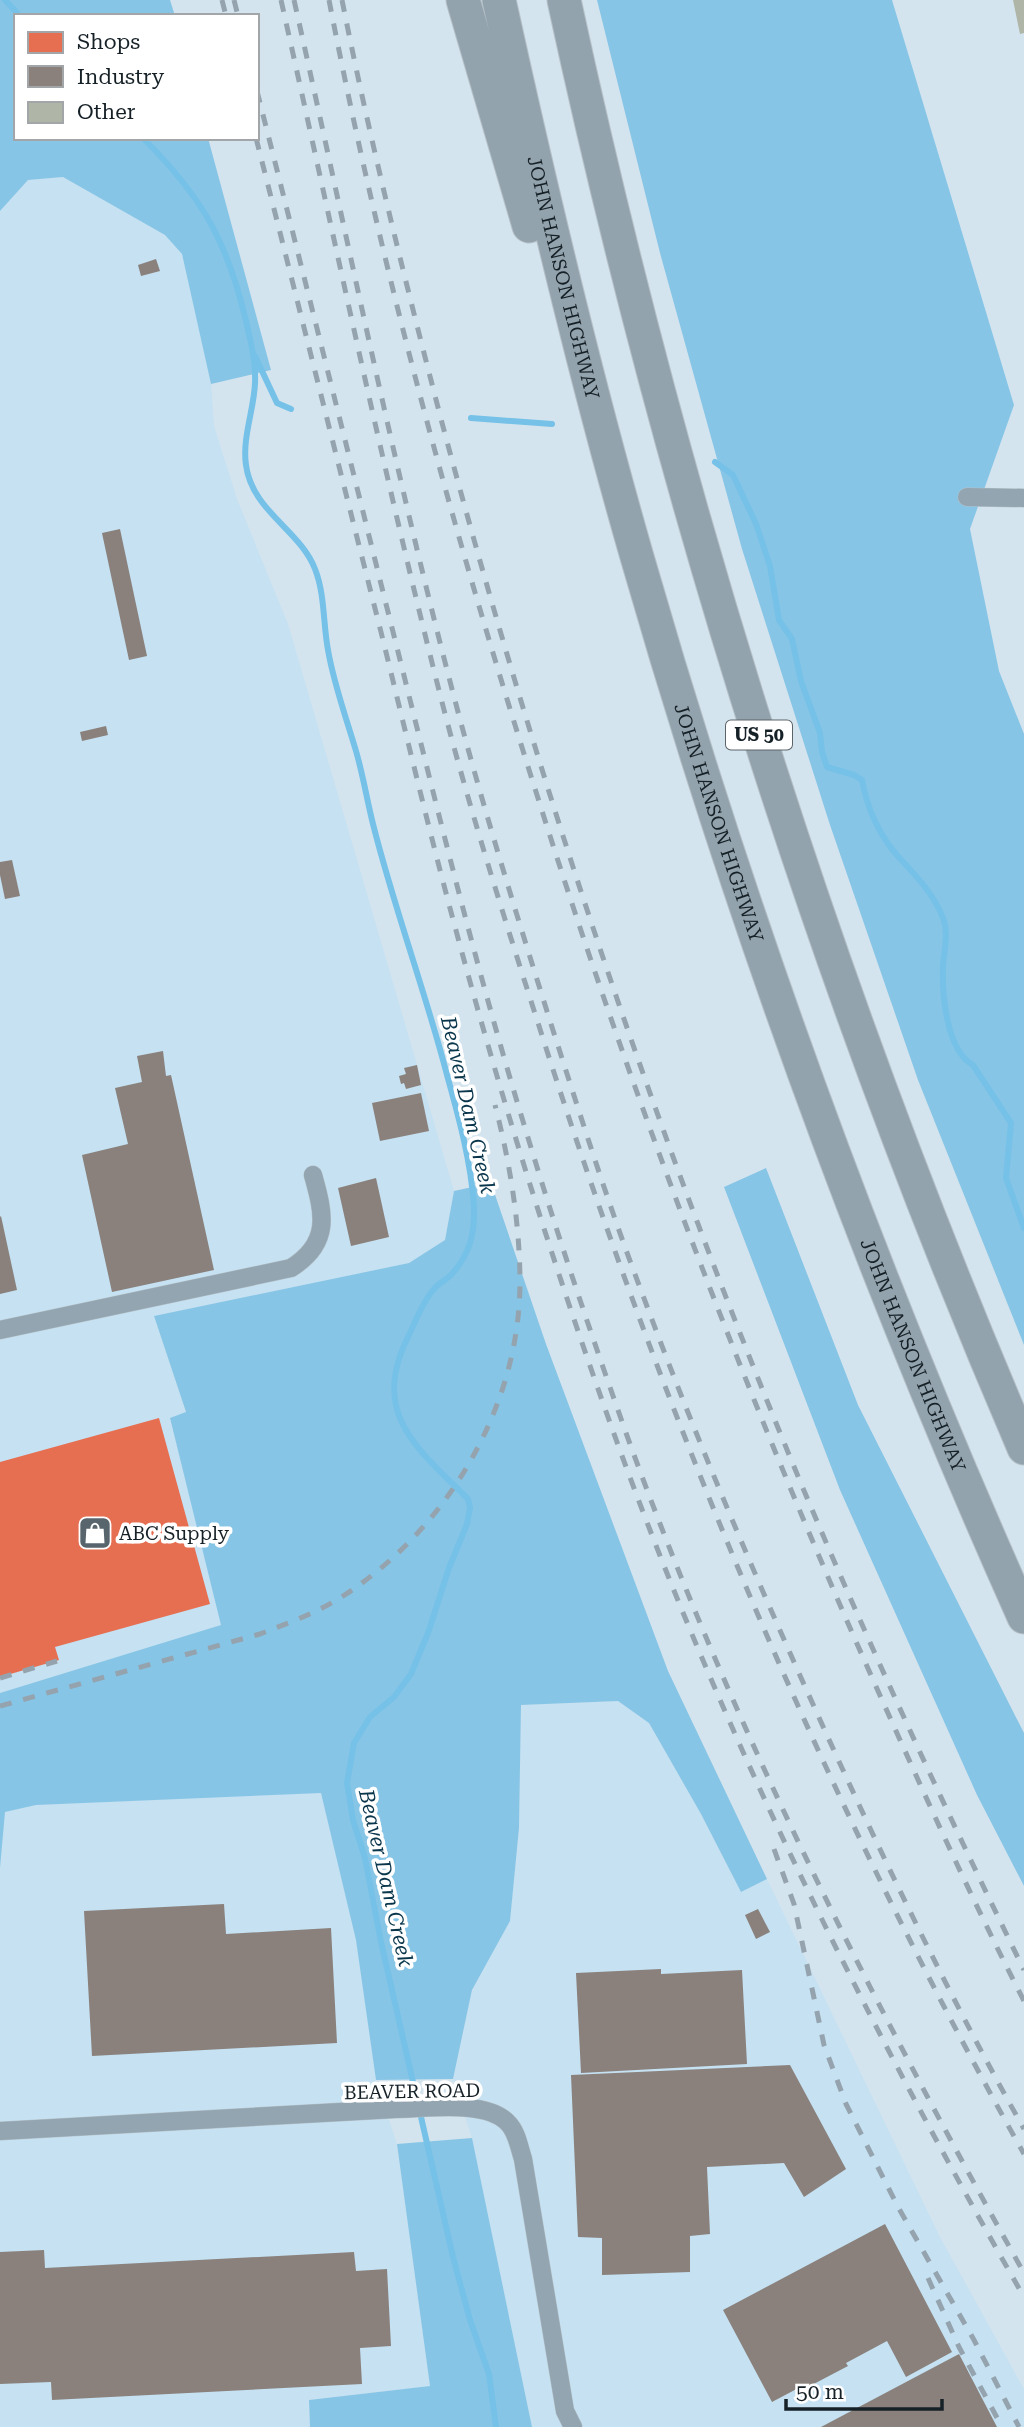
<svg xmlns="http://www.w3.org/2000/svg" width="1024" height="2427" font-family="'Roboto Serif',serif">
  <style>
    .built { fill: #c5e1f2 }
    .forest { fill: #87c5e6 }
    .shops { fill: #e76f51 }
    .industry { fill: #8a817c }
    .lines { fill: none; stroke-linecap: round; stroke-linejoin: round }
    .stream { stroke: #76c1e8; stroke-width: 6 }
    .building { fill: #afb5a7 }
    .minor-casing { stroke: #b4c0c8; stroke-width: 19 }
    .motorway-casing { stroke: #b4c0c8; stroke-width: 35 }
    .minor { stroke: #92a5b0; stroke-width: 18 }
    .motorway { stroke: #93a3ad; stroke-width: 33 }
    .rail { stroke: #94a3ad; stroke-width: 5; stroke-dasharray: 12 12; stroke-linecap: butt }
    .labels { text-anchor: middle; stroke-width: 7; stroke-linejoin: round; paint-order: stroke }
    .shield { fill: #fff; stroke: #5c6468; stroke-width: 2 }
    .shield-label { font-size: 18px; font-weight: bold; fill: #162127 }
    .street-label { font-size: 19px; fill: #162127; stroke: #fff }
    .poi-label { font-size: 19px; fill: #162127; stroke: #fff; text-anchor: start }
    .water-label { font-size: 21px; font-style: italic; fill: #0a364c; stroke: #fff }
  </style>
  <rect width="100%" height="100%" fill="#d4e4ee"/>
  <!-- built -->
  <g class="built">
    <path d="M 63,177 L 165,235 L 182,254 L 211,384 L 214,426 L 237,499 L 288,624 L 454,1191 L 445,1240 L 409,1263 L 154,1316 L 186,1413 L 170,1419 L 222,1625 L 0,1693 L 0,211 L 28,180 Z"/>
    <path d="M 618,1701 L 649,1723 L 701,1814 L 741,1892 L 767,1879 L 940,2237 L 1024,2389 L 1024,2427 L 532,2427 L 472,2138 L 453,2079 L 472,1990 L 510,1921 L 519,1828 L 521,1705 Z"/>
    <path d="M 321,1792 L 357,1940 L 376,2080 L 397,2144 L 430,2386 L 309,2400 L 310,2427 L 0,2427 L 0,1868 L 4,1812 L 36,1805 Z"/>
  </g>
  <!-- forest -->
  <g class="forest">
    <path d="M 0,0 L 170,0 L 175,16 L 16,16 L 16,138 L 208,138 L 271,370 L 211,384 L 182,254 L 165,235 L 63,177 L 28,180 L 0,211 Z"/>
    <path d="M 597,0 L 892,0 L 1014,405 L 970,529 L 999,671 L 1024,734 L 1024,1345 L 918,1080 L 830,825 L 742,549 L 660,253 Z"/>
    <path d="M 766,1168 L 858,1405 L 1024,1733 L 1024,1886 L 977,1795 L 840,1490 L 724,1187 Z"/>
    <path d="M 491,1183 L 546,1344 L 668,1671 L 767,1879 L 741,1892 L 701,1814 L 649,1723 L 618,1701 L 521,1705 L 519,1828 L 510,1921 L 472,1990 L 453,2079 L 376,2080 L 356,1940 L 321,1793 L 36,1805 L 5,1812 L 0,1868 L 0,1693 L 221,1625 L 170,1418 L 186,1412 L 154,1316 L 409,1263 L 445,1240 L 454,1191 Z"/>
    <path d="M 472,2138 L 532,2427 L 310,2427 L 309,2400 L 430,2386 L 397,2144 Z"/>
  </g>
  <!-- shops -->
  <path class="shops" d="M 159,1418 L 210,1604 L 55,1647 L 59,1660 L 0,1677 L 0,1462 Z"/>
  <!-- industry -->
  <g class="industry">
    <path d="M 156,259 L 160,271 L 141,276 L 138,265 Z"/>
    <path d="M 120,529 L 147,656 L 129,660 L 102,533 Z"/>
    <path d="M 106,726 L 108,735 L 82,741 L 80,732 Z"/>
    <path d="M 12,860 L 20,896 L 5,899 L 0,875 L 0,862 Z"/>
    <path d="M 163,1051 L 166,1076 L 171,1075 L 214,1270 L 112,1292 L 82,1155 L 128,1144 L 115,1088 L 142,1082 L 137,1056 Z"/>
    <path d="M 417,1065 L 421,1085 L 406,1089 L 404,1083 L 401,1084 L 399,1076 L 406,1074 L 404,1068 Z"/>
    <path d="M 421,1093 L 429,1131 L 380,1141 L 372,1103 Z"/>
    <path d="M 376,1178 L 389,1237 L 351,1246 L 338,1188 Z"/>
    <path d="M 1,1216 L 17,1290 L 0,1294 L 0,1217 Z"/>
    <path d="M 224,1904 L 226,1934 L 331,1928 L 337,2043 L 92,2056 L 84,1911 Z"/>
    <path d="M 758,1909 L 770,1932 L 756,1939 L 745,1915 Z"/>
    <path d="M 661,1969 L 661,1974 L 742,1970 L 747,2064 L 581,2073 L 576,1973 Z"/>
    <path d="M 790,2065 L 846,2169 L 804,2197 L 784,2163 L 707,2167 L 710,2234 L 690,2236 L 690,2272 L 602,2275 L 602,2238 L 578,2237 L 571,2075 Z"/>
    <path d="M 885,2224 L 952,2352 L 906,2377 L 887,2341 L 846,2363 L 848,2366 L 808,2387 L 806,2384 L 772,2402 L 723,2310 Z"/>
    <path d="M 44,2250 L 45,2268 L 354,2252 L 356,2271 L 387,2269 L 391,2346 L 360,2348 L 362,2384 L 52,2400 L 51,2382 L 0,2384 L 0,2252 Z"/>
    <path d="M 959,2354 L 997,2427 L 821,2427 Z"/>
  </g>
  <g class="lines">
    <!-- stream -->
    <g class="stream">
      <path d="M 5,0 L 20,16"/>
      <path d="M 143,138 C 200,195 226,238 245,317 C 250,338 256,361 255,383 C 254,410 242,438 246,465 C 252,511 300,530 315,569 C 325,594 323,624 328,650 C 334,685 346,717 356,751 C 363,775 367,800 373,824 C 394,908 425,990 447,1075 C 459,1118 471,1162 474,1206 C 475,1234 470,1254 451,1275 C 446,1280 439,1283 434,1289 C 423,1301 416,1320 409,1335 C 369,1413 416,1447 468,1499 L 470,1508 L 467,1524 L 449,1568 L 428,1633 L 411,1674 L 394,1697 L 370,1717 L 354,1743 L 347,1783 L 353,1820 L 365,1858 L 381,1942 L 453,2257 L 470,2320 L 489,2374 L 496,2427"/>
      <path d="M 255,356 L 277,403 L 291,409"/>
      <path d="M 471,418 L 552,424"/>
      <path d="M 715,462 L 733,475 L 756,524 L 770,566 L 779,620 L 792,639 L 801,681 L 820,733 L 822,752 L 827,767 L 854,775 L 862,780 C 867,807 877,831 895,853 C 913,873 933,892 943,918 C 949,933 944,950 943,966 C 942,994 946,1050 973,1065 L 1011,1123 L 1006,1178 L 1024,1228"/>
    </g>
  </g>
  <!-- building -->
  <path class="building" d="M 1013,0 L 1024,0 L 1024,33 L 1020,34 Z"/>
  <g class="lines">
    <defs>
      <g id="minor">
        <path d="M 967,497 L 1024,498"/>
        <path d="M 0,1330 L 291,1268 C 331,1243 324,1214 313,1175"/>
        <path d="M 0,2131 L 395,2109 C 425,2109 486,2099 508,2123 C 517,2132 519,2147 523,2159 L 565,2411 L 573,2427"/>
      </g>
      <g id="motorway">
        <path d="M 463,0 L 529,226"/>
        <path id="s1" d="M 499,0 C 540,187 584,373 637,557 C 741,919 870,1273 1024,1617"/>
        <path d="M 564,0 C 671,495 824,983 1024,1448"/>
      </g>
    </defs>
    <!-- minor casing -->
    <use href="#minor" class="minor-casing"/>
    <!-- motorway casing -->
    <use href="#motorway" class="motorway-casing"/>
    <!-- minor -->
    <use href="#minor" class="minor"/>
    <!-- motorway -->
    <use href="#motorway" class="motorway"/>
    <!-- rail -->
    <g class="rail">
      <path d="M 222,0 L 226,16"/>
      <path d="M 234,0 L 238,16"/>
      <path d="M 281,0 C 334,236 383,472 443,706 C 471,814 505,920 539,1026 C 663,1416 823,1797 1024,2154"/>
      <path d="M 294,0 C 347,236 395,474 457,708 C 485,814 518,919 551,1024 C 580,1114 608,1204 642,1293 C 692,1428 748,1560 807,1691 C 874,1840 944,1987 1024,2129"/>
      <path d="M 329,0 C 381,269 454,534 537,795 C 632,1097 745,1393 874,1682 C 922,1789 970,1896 1024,2001"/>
      <path d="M 342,0 C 370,141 405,280 441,419 C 538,784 659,1145 805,1493 C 873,1654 947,1813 1024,1970"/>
      <path d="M 257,91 C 300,261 343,431 385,600 C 430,778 472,956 526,1131 C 556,1231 590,1331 625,1430 C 730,1723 872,2002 1024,2273"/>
      <path d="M 256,138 C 298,303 339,467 381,632 C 405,729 428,827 454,923 C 500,1095 553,1264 613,1431 C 721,1732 865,2020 1024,2297"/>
      <path d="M 0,1678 L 57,1661"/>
      <path d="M 0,1706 L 260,1634 C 288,1623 317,1613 343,1596 C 446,1530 519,1409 520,1284 C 520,1224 510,1163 495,1105"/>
      <path d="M 774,1849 L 794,1904 L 824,2045 L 846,2104 L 898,2207 L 974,2340 L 1019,2427"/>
      <path d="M 928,2278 L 959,2347 L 1002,2427"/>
    </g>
  </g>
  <!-- icons -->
  <defs>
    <symbol id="shop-square" viewBox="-11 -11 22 22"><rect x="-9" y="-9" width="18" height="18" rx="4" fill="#58656d" stroke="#fff"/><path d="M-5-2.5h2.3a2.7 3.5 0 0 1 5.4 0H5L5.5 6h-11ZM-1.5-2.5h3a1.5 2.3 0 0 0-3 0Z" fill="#fff"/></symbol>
  </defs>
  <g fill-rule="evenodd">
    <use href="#shop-square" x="76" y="1514" width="38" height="38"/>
  </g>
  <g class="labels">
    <!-- shield labels -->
    <rect class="shield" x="726" y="720.5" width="66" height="29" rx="5"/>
    <g class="shield-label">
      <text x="759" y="741">US 50</text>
    </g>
    <!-- street labels -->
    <g class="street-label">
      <text dy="7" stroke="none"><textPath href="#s1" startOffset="285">JOHN HANSON HIGHWAY</textPath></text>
      <text dy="7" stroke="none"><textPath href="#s1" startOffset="852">JOHN HANSON HIGHWAY</textPath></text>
      <text dy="7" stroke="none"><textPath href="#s1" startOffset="1419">JOHN HANSON HIGHWAY</textPath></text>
      <text transform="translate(412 2091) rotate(-1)" y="7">BEAVER ROAD</text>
    </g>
    <!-- poi labels -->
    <g class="poi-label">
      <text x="119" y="1540">ABC Supply</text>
    </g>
    <!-- water labels -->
    <g class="water-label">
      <text transform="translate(468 1105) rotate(77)" y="7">Beaver Dam Creek</text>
      <text transform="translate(386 1878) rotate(77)" y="7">Beaver Dam Creek</text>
    </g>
  </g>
  <!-- legend -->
  <rect x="14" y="14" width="245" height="126" fill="#ffffff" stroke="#a2a6a9" stroke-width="2"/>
  <rect x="28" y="32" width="35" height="21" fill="#e76f51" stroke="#a2a6a9" stroke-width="2"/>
  <text x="77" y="49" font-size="21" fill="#162127">Shops</text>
  <rect x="28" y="66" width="35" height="21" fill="#8a817c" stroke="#a2a6a9" stroke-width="2"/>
  <text x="77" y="84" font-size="21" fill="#162127">Industry</text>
  <rect x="28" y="102" width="35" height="21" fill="#afb5a7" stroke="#a2a6a9" stroke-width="2"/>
  <text x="77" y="119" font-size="21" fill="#162127">Other</text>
  <!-- scale -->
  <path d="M786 2399v10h156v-10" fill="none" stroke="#162127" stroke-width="3.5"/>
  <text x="796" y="2399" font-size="21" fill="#162127" stroke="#ffffff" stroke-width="5" paint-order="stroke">50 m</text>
</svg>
